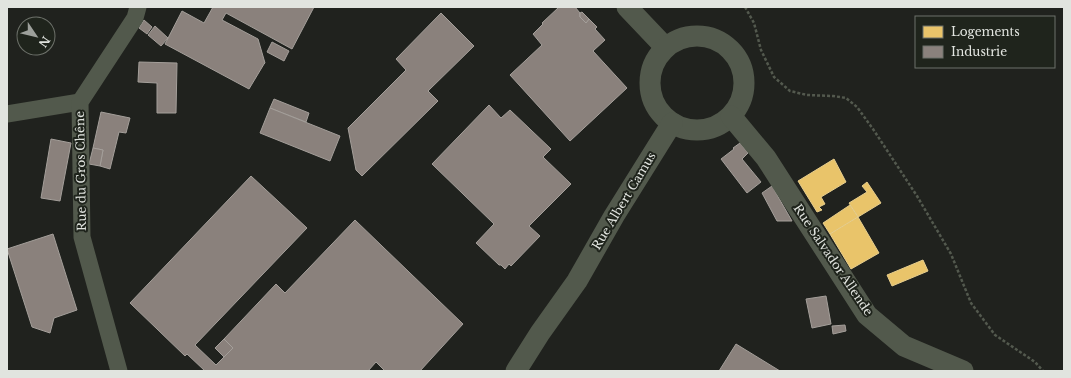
<svg xmlns="http://www.w3.org/2000/svg" width="1071" height="378" font-family="'Libre Baskerville',serif">
  <style>
    .homes { fill: #e9c46a; stroke: #e7ce8d }
    .industry { fill: #8a817c; stroke: #a49f9a }
    .lines { fill: none; stroke-linecap: round; stroke-linejoin: round }
    .path { stroke: #53594e; stroke-width: 2.5; stroke-dasharray: 3 2; stroke-linecap: butt }
    .minor { stroke: #52594c; stroke-width: 17 }
    .tertiary { stroke: #52594c; stroke-width: 21 }
    .labels { text-anchor: middle; stroke-width: 4; stroke-linejoin: round; paint-order: stroke }
    .street-label { font-size: 12px; fill: #e1e4df; stroke: #1f241c }
  </style>
  <rect width="100%" height="100%" fill="#20221e"/>
  <!-- homes -->
  <g class="homes">
    <path d="M 834,159 L 846,182 L 821,197 L 825,204 L 819,207 L 822,210 L 817,212 L 798,181 Z"/>
    <path d="M 867,182 L 881,203 L 858,217 L 849,203 L 867,192 L 862,186 Z"/>
    <path d="M 850,205 L 858,217 L 830,234 L 823,223 Z"/>
    <path d="M 858,217 L 879,253 L 851,269 L 830,234 Z"/>
    <path d="M 923,260 L 928,271 L 892,286 L 887,275 Z"/>
  </g>
  <!-- industry -->
  <g class="industry">
    <path d="M 213,7 L 314,7 L 292,49 L 226,13 L 222,20 L 258,39 L 265,63 L 264,64 L 249,89 L 165,44 L 182,11 L 204,23 Z"/>
    <path d="M 559,7 L 575,7 L 580,13 L 580,17 L 586,23 L 589,19 L 597,27 L 595,29 L 605,40 L 593,51 L 627,88 L 570,141 L 510,75 L 542,45 L 533,34 L 543,24 L 542,23 Z"/>
    <path d="M 582,12 L 589,19 L 586,23 L 580,17 L 580,13 Z"/>
    <path d="M 441,13 L 474,46 L 428,91 L 438,101 L 362,176 L 356,170 L 348,128 L 406,70 L 396,59 Z"/>
    <path d="M 144,20 L 152,27 L 147,34 L 139,28 Z"/>
    <path d="M 155,26 L 168,38 L 161,46 L 148,35 Z"/>
    <path d="M 272,42 L 289,51 L 284,61 L 267,52 Z"/>
    <path d="M 139,62 L 177,63 L 176,113 L 157,113 L 157,83 L 138,82 Z"/>
    <path d="M 274,99 L 309,113 L 306,122 L 270,108 Z"/>
    <path d="M 489,105 L 501,118 L 510,110 L 551,149 L 543,157 L 571,184 L 529,226 L 540,236 L 511,266 L 509,264 L 505,269 L 501,265 L 499,265 L 476,243 L 494,224 L 432,164 Z"/>
    <path d="M 270,108 L 340,136 L 330,161 L 260,133 Z"/>
    <path d="M 101,112 L 130,118 L 126,133 L 119,132 L 110,169 L 100,166 L 103,150 L 93,148 Z"/>
    <path d="M 51,139 L 71,143 L 60,201 L 41,198 Z"/>
    <path d="M 740,143 L 748,153 L 742,159 L 761,182 L 747,193 L 721,159 L 734,149 L 733,148 Z"/>
    <path d="M 93,148 L 103,150 L 100,166 L 89,164 Z"/>
    <path d="M 251,176 L 307,228 L 195,345 L 216,365 L 233,348 L 224,339 L 276,284 L 285,293 L 355,220 L 463,324 L 420,371 L 385,371 L 376,362 L 368,371 L 205,371 L 187,354 L 185,356 L 130,303 Z"/>
    <path d="M 772,186 L 792,221 L 777,221 L 762,193 Z"/>
    <path d="M 53,234 L 77,310 L 54,318 L 50,333 L 32,327 L 7,249 Z"/>
    <path d="M 826,296 L 831,324 L 812,328 L 806,299 Z"/>
    <path d="M 845,325 L 846,331 L 833,334 L 832,326 Z"/>
    <path d="M 224,339 L 233,348 L 224,357 L 215,348 Z"/>
    <path d="M 736,344 L 780,371 L 719,371 Z"/>
  </g>
  <g class="lines">
    <!-- path -->
    <path class="path" d="M 745,7 L 754,23 L 761,50 L 774,77 L 790,91 L 807,95 L 833,96 L 846,98 L 857,107 L 873,129 L 917,196 L 951,254 L 971,303 L 995,335 L 1035,362 L 1043,371"/>
    <!-- minor -->
    <g class="minor">
      <path d="M 7,114 L 80,102"/>
      <path d="M 119,371 L 82,237 L 80,102 L 135,18 L 138,7"/>
    </g>
    <!-- tertiary -->
    <g class="tertiary">
      <path d="M 627,7 L 665,47"/>
      <circle cx="697" cy="83" r="47"/>
      <path d="M 731,116 L 766,158 L 867,315 L 904,346 L 963,371"/>
      <path d="M 516,371 L 540,333 L 577,281 L 614,216 L 672,123"/>
    </g>
  </g>
  <g class="labels">
    <!-- street labels -->
    <g class="street-label">
      <text transform="translate(81 171) rotate(-91)" y="4">Rue du Gros Chêne</text>
      <text transform="translate(624 201) rotate(-59)" y="4">Rue Albert Camus</text>
      <text transform="translate(833 260) rotate(56)" y="4">Rue Salvador Allende</text>
    </g>
  </g>
  <!-- border -->
  <rect width="1071" height="378" fill="none" stroke="#e1e4df" stroke-width="16"/>
  <!-- legend -->
  <rect x="915" y="16" width="140" height="52" fill="#1f241c" stroke="#6d716a"/>
  <rect x="923" y="26" width="20" height="12" fill="#e9c46a" stroke="#6d716a"/>
  <text x="951" y="36" font-size="12" fill="#e1e4df">Logements</text>
  <rect x="923" y="46" width="20" height="12" fill="#8a817c" stroke="#6d716a"/>
  <text x="951" y="56" font-size="12" fill="#e1e4df">Industrie</text>
  <!-- north arrow -->
  <g transform="translate(36 36) rotate(125)"><circle r="19" fill="#1f241c" stroke="#6d716a"/>
  <path d="M0-3L7 15L0 10L-7 15Z" fill="#9da09b"/>
  <text y="-6" font-size="11" font-weight="bold" text-anchor="middle" fill="#e1e4df">N</text>
  </g>
</svg>
